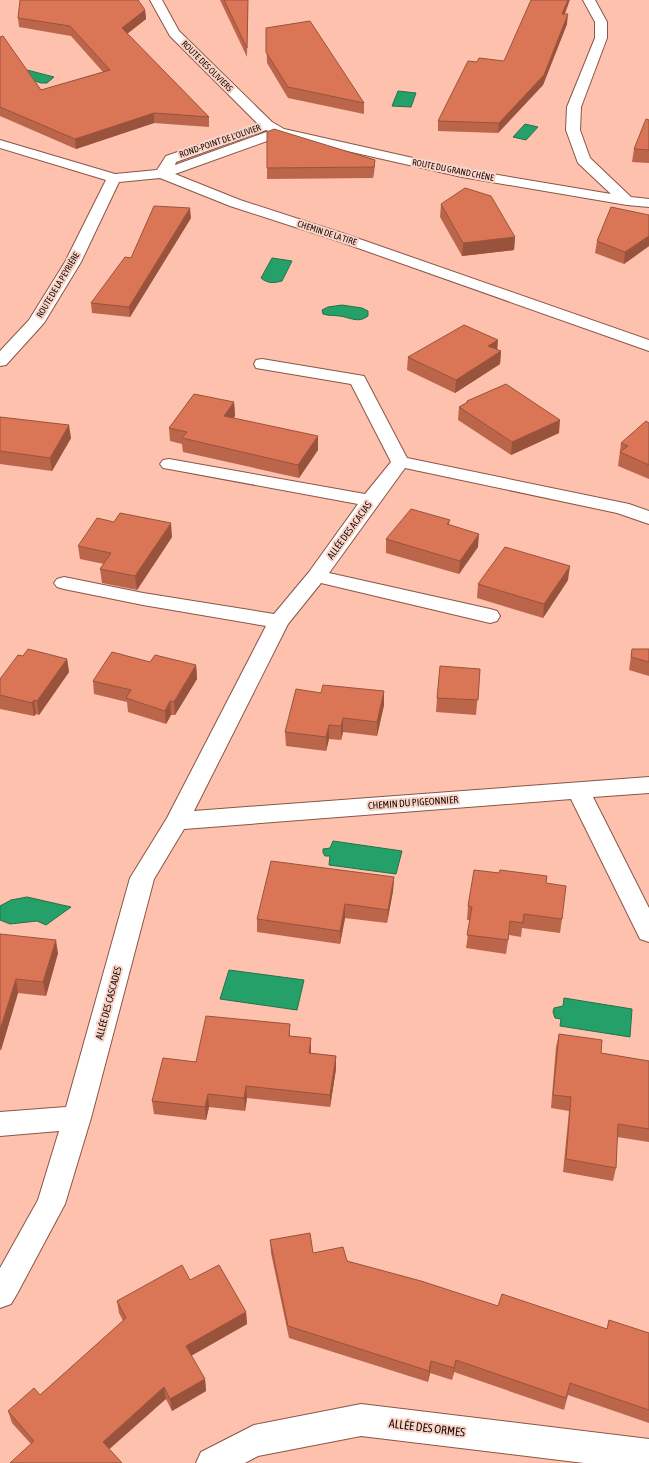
<svg xmlns="http://www.w3.org/2000/svg" width="649" height="1463" font-family="'Asap Condensed',sans-serif">
  <style>
    .water { fill: #26a069; stroke: #22724a }
    .lines { fill: none; stroke-linecap: round; stroke-linejoin: round }
    .minor-casing { stroke: #8a5646; stroke-width: 2 }
    .minor { fill: #fff; fill-rule: evenodd }
    .wall { fill: #bb654a }
    .shaded-wall { fill: #99533c }
    .building { fill: #da7656; stroke: #99533c }
    .labels { text-anchor: middle; stroke-width: 4; stroke-linejoin: round; paint-order: stroke }
    .far-street-label { font-size: 9px; fill: #1a0703; stroke: #f9d5c9 }
    .street-label { font-size: 10px; fill: #1a0703; stroke: #f9d5c9 }
    .near-street-label { font-size: 12px; fill: #1a0703; stroke: #f9d5c9 }
  </style>
  <rect width="100%" height="100%" fill="#fdc1ae"/>
  <!-- water -->
  <g class="water">
    <path d="M 27,70 L 54,77 L 47,83 L 41,83 L 16,75 Z"/>
    <path d="M 398,91 L 416,93 L 411,107 L 392,106 Z"/>
    <path d="M 525,124 L 538,127 L 526,140 L 513,137 Z"/>
    <path d="M 272,258 L 292,261 L 282,281 C 274,283 268,284 261,278 Z"/>
    <path d="M 342,305 L 362,308 L 368,311 L 368,316 C 358,324 350,317 339,316 C 333,315 329,316 323,314 L 322,310 L 328,307 Z"/>
    <path d="M 333,841 L 402,851 L 396,874 L 329,865 L 330,856 L 325,856 L 323,853 L 323,849 L 330,848 Z"/>
    <path d="M 27,897 L 71,907 L 46,925 L 37,921 L 10,924 L 0,920 L 0,906 L 11,900 Z"/>
    <path d="M 229,970 L 304,980 L 297,1010 L 220,999 Z"/>
    <path d="M 564,998 L 632,1009 L 630,1037 L 560,1026 L 561,1019 L 555,1018 L 553,1012 L 554,1008 L 563,1006 Z"/>
  </g>
  <g class="lines">
    <defs>
      <g id="minor">
        <path d="M 150,0 L 162,0 L 179,31 L 272,122 L 284,129 L 462,169 L 611,194 L 578,163 L 566,130 L 567,107 L 595,38 L 595,22 L 583,0 L 595,0 L 607,22 L 607,38 L 581,107 L 580,130 L 590,158 L 631,197 L 649,199 L 649,207 L 627,205 L 462,177 L 281,136 L 175,174 L 240,200 L 348,235 L 649,340 L 649,351 L 338,241 L 230,206 L 160,178 L 119,182 L 81,262 L 44,323 L 6,365 L 0,366 L 0,351 L 29,320 L 65,262 L 106,180 L 0,148 L 0,140 L 115,174 L 157,170 L 166,156 L 258,124 L 170,36 ZM 266,130 L 269,131 L 175,165 L 176,162 Z"/>
        <path d="M 262,359 L 364,376 L 407,458 L 629,504 L 649,511 L 649,524 L 617,513 L 405,468 L 329,573 L 490,609 L 497,611 L 500,616 L 497,621 L 490,623 L 321,583 L 288,624 L 194,811 L 649,777 L 649,793 L 593,797 L 649,908 L 649,942 L 640,939 L 571,799 L 184,829 L 154,879 L 91,1118 L 65,1204 L 17,1294 L 11,1304 L 0,1308 L 0,1268 L 38,1200 L 59,1131 L 0,1136 L 0,1112 L 66,1107 L 130,878 L 167,818 L 266,626 L 143,605 L 64,589 L 57,587 L 54,583 L 57,579 L 64,577 L 143,593 L 274,614 L 309,572 L 358,504 L 169,469 L 163,468 L 160,464 L 163,460 L 169,459 L 365,494 L 391,462 L 351,384 L 256,368 L 254,364 L 256,360 Z"/>
        <path d="M 361,1404 L 649,1439 L 649,1463 L 584,1463 L 361,1436 L 258,1456 L 245,1463 L 196,1463 L 201,1452 L 254,1425 Z"/>
      </g>
    </defs>
    <!-- minor casing -->
    <use href="#minor" class="minor-casing"/>
    <!-- minor -->
    <use href="#minor" class="minor"/>
  </g>
  <!-- wall -->
  <g class="wall">
    <path d="M 220,0 L 248,0 L 247,57 Z"/>
    <path d="M 569,2 L 565,14 L 567,24 L 543,85 L 498,133 L 438,131 L 438,121 L 477,62 L 504,61 Z"/>
    <path d="M 145,10 L 146,19 L 127,34 L 209,117 L 209,127 L 154,123 L 76,149 L 0,116 L 0,37 L 41,90 L 103,72 L 71,36 L 19,27 L 18,18 Z"/>
    <path d="M 266,28 L 364,103 L 364,114 L 288,98 L 267,63 Z"/>
    <path d="M 649,120 L 649,163 L 632,162 L 634,149 Z"/>
    <path d="M 267,132 L 375,160 L 374,172 L 373,178 L 267,179 Z"/>
    <path d="M 441,204 L 515,237 L 514,250 L 462,256 L 440,217 Z"/>
    <path d="M 649,215 L 649,246 L 624,264 L 595,253 L 597,241 Z"/>
    <path d="M 191,218 L 130,317 L 92,313 L 91,303 Z"/>
    <path d="M 497,350 L 501,351 L 500,364 L 455,393 L 407,370 L 408,357 Z"/>
    <path d="M 467,401 L 559,433 L 511,455 L 458,420 L 459,407 L 466,403 Z"/>
    <path d="M 234,402 L 235,416 L 233,418 L 318,450 L 299,478 L 183,452 L 182,444 L 170,441 L 169,428 Z"/>
    <path d="M 0,417 L 71,438 L 52,471 L 0,464 Z"/>
    <path d="M 649,423 L 649,479 L 618,466 L 621,443 Z"/>
    <path d="M 450,520 L 449,525 L 478,547 L 459,574 L 386,553 L 386,539 Z"/>
    <path d="M 172,537 L 137,590 L 102,583 L 100,569 L 104,564 L 80,559 L 78,546 Z"/>
    <path d="M 568,580 L 543,618 L 477,598 L 478,584 Z"/>
    <path d="M 632,649 L 649,649 L 649,676 L 629,670 Z"/>
    <path d="M 23,656 L 67,659 L 69,672 L 39,715 L 36,714 L 34,716 L 0,709 L 0,679 Z"/>
    <path d="M 150,662 L 196,665 L 197,679 L 175,715 L 171,715 L 166,724 L 128,712 L 127,702 L 94,694 L 93,681 Z"/>
    <path d="M 480,669 L 476,715 L 436,712 L 437,698 Z"/>
    <path d="M 384,691 L 384,705 L 377,736 L 343,732 L 341,740 L 329,739 L 326,751 L 286,746 L 285,732 L 321,693 Z"/>
    <path d="M 394,877 L 393,891 L 387,923 L 345,918 L 340,944 L 257,932 L 257,919 Z"/>
    <path d="M 546,883 L 562,919 L 560,933 L 522,928 L 521,937 L 509,935 L 506,954 L 466,948 L 470,920 L 467,920 L 468,906 Z"/>
    <path d="M 0,934 L 58,953 L 46,996 L 18,993 L 1,1050 L 0,1050 Z"/>
    <path d="M 559,1034 L 601,1053 L 649,1061 L 649,1142 L 617,1137 L 616,1168 L 613,1181 L 563,1172 L 569,1111 L 551,1108 L 556,1047 Z"/>
    <path d="M 290,1036 L 311,1051 L 311,1053 L 336,1056 L 336,1069 L 330,1107 L 247,1098 L 245,1111 L 209,1107 L 206,1120 L 154,1114 L 152,1101 L 196,1062 Z"/>
    <path d="M 270,1240 L 313,1253 L 347,1261 L 498,1306 L 607,1329 L 649,1333 L 649,1423 L 568,1395 L 564,1410 L 454,1372 L 452,1380 L 430,1373 L 428,1382 L 289,1338 L 271,1253 Z"/>
    <path d="M 190,1280 L 246,1312 L 247,1324 L 191,1356 L 205,1379 L 206,1391 L 172,1411 L 166,1399 L 31,1444 L 12,1423 L 8,1411 L 40,1395 L 123,1321 L 119,1313 L 117,1301 Z"/>
  </g>
  <!-- shaded-wall -->
  <g class="shaded-wall">
    <path d="M 568,0 L 570,0 L 569,2 L 561,23 L 562,14 Z"/>
    <path d="M 145,10 L 146,19 L 123,37 L 122,28 Z"/>
    <path d="M 568,14 L 567,24 L 543,85 L 498,133 L 499,123 Z"/>
    <path d="M 154,113 L 154,123 L 76,149 L 75,139 Z"/>
    <path d="M 375,160 L 374,172 L 373,178 L 374,167 Z"/>
    <path d="M 190,208 L 191,218 L 130,317 L 129,307 Z"/>
    <path d="M 649,236 L 649,246 L 624,264 L 625,252 Z"/>
    <path d="M 515,237 L 514,250 L 462,256 L 463,243 Z"/>
    <path d="M 498,340 L 497,353 L 488,346 Z"/>
    <path d="M 501,351 L 500,364 L 455,393 L 456,380 Z"/>
    <path d="M 234,402 L 235,416 L 225,429 L 224,416 Z"/>
    <path d="M 560,420 L 559,433 L 511,455 L 512,442 Z"/>
    <path d="M 69,425 L 71,438 L 52,471 L 50,458 Z"/>
    <path d="M 318,436 L 318,450 L 299,478 L 298,465 Z"/>
    <path d="M 171,523 L 172,537 L 137,590 L 135,576 Z"/>
    <path d="M 479,534 L 478,547 L 459,574 L 460,561 Z"/>
    <path d="M 570,566 L 568,580 L 543,618 L 544,604 Z"/>
    <path d="M 67,659 L 69,672 L 39,715 L 37,701 Z"/>
    <path d="M 196,665 L 197,679 L 175,715 L 174,702 Z"/>
    <path d="M 384,691 L 384,705 L 377,736 L 377,722 Z"/>
    <path d="M 34,700 L 36,714 L 34,716 L 32,703 Z"/>
    <path d="M 170,701 L 171,715 L 166,724 L 165,711 Z"/>
    <path d="M 343,718 L 343,732 L 341,740 L 341,726 Z"/>
    <path d="M 329,725 L 329,739 L 326,751 L 326,737 Z"/>
    <path d="M 394,877 L 393,891 L 387,923 L 388,910 Z"/>
    <path d="M 345,904 L 345,918 L 340,944 L 340,931 Z"/>
    <path d="M 56,940 L 58,953 L 46,996 L 43,982 Z"/>
    <path d="M 16,979 L 18,993 L 1,1050 L 0,1046 L 0,1030 Z"/>
    <path d="M 290,1024 L 290,1037 L 289,1036 Z"/>
    <path d="M 311,1038 L 311,1051 L 309,1066 L 309,1053 Z"/>
    <path d="M 336,1056 L 336,1069 L 330,1107 L 330,1095 Z"/>
    <path d="M 246,1086 L 247,1098 L 245,1111 L 244,1098 Z"/>
    <path d="M 208,1094 L 209,1107 L 206,1120 L 205,1107 Z"/>
    <path d="M 246,1312 L 247,1324 L 187,1358 L 186,1346 Z"/>
    <path d="M 456,1360 L 454,1372 L 452,1380 L 454,1368 Z"/>
    <path d="M 431,1361 L 430,1373 L 428,1382 L 429,1371 Z"/>
    <path d="M 205,1379 L 206,1391 L 172,1411 L 170,1399 Z"/>
    <path d="M 164,1387 L 166,1399 L 105,1453 L 103,1442 Z"/>
  </g>
  <!-- building -->
  <g class="building">
    <path d="M 20,0 L 138,0 L 145,10 L 122,28 L 209,117 L 154,113 L 75,139 L 0,107 L 0,37 L 3,36 L 41,90 L 110,70 L 70,26 L 18,18 Z"/>
    <path d="M 224,0 L 248,0 L 247,48 Z"/>
    <path d="M 531,0 L 568,0 L 562,14 L 568,14 L 544,75 L 499,123 L 438,121 L 468,61 L 477,62 L 479,58 L 504,61 Z"/>
    <path d="M 310,21 L 364,103 L 288,87 L 266,52 L 266,28 Z"/>
    <path d="M 646,119 L 649,120 L 649,150 L 634,149 Z"/>
    <path d="M 274,129 L 375,160 L 374,167 L 267,168 L 267,132 Z"/>
    <path d="M 465,188 L 491,196 L 515,237 L 463,243 L 441,204 Z"/>
    <path d="M 154,206 L 190,208 L 129,307 L 91,303 L 125,257 L 131,258 Z"/>
    <path d="M 611,207 L 649,215 L 649,236 L 625,252 L 597,241 Z"/>
    <path d="M 464,325 L 498,340 L 488,346 L 501,351 L 456,380 L 408,357 Z"/>
    <path d="M 506,384 L 560,420 L 512,442 L 459,407 L 468,402 L 467,401 Z"/>
    <path d="M 194,394 L 234,402 L 224,416 L 318,436 L 298,465 L 182,438 L 187,432 L 169,428 Z"/>
    <path d="M 0,417 L 69,425 L 50,458 L 0,451 Z"/>
    <path d="M 646,421 L 649,423 L 649,465 L 620,452 L 628,446 L 621,443 Z"/>
    <path d="M 411,509 L 450,520 L 447,524 L 479,534 L 460,561 L 386,539 Z"/>
    <path d="M 120,513 L 171,523 L 135,576 L 100,569 L 111,553 L 78,546 L 97,518 L 114,522 Z"/>
    <path d="M 505,547 L 570,566 L 544,604 L 478,584 Z"/>
    <path d="M 28,649 L 67,659 L 37,701 L 34,700 L 32,703 L 0,695 L 0,679 L 18,655 L 23,656 Z"/>
    <path d="M 632,649 L 649,649 L 649,662 L 631,657 Z"/>
    <path d="M 112,652 L 150,662 L 155,655 L 196,665 L 174,702 L 170,701 L 165,711 L 126,698 L 131,690 L 93,681 Z"/>
    <path d="M 440,666 L 480,669 L 478,700 L 437,698 Z"/>
    <path d="M 323,685 L 384,691 L 377,722 L 343,718 L 341,726 L 329,725 L 326,737 L 285,732 L 296,689 L 321,693 Z"/>
    <path d="M 271,861 L 394,877 L 388,910 L 345,904 L 340,931 L 257,919 Z"/>
    <path d="M 474,870 L 499,873 L 500,870 L 547,876 L 546,883 L 566,886 L 562,919 L 524,914 L 523,923 L 510,921 L 508,940 L 467,935 L 472,907 L 468,906 Z"/>
    <path d="M 0,934 L 56,940 L 43,982 L 16,979 L 0,1030 Z"/>
    <path d="M 206,1016 L 290,1024 L 289,1036 L 311,1038 L 309,1053 L 336,1056 L 330,1095 L 246,1086 L 244,1098 L 208,1094 L 205,1107 L 152,1101 L 163,1058 L 196,1062 Z"/>
    <path d="M 559,1034 L 602,1040 L 601,1053 L 649,1061 L 649,1129 L 618,1124 L 616,1168 L 566,1159 L 571,1097 L 553,1095 Z"/>
    <path d="M 310,1233 L 313,1253 L 343,1247 L 347,1261 L 421,1281 L 498,1306 L 502,1294 L 607,1329 L 609,1320 L 649,1333 L 649,1410 L 570,1383 L 566,1398 L 456,1360 L 454,1368 L 431,1361 L 429,1371 L 288,1326 L 270,1240 Z"/>
    <path d="M 182,1265 L 190,1280 L 219,1265 L 246,1312 L 186,1346 L 205,1379 L 170,1399 L 164,1387 L 103,1442 L 122,1463 L 10,1463 L 34,1441 L 8,1411 L 34,1388 L 40,1395 L 126,1318 L 117,1301 Z"/>
  </g>
  <g class="labels">
    <!-- far-street labels -->
    <g class="far-street-label">
      <text transform="translate(207 66) rotate(45)" y="3">ROUTE DES OLIVIERS</text>
      <text transform="translate(220 141) rotate(-19)" y="3">ROND-POINT DE L'OLIVIER</text>
      <text transform="translate(453 170) rotate(11)" y="3">ROUTE DU GRAND CHÊNE</text>
      <text transform="translate(327 233) rotate(18)" y="3">CHEMIN DE LA TIRE</text>
      <text transform="translate(58 285) rotate(-59)" y="3">ROUTE DE LA PEYRIÈRE</text>
    </g>
    <!-- street labels -->
    <g class="street-label">
      <text transform="translate(349 530) rotate(-54)" y="4">ALLÉE DES ACACIAS</text>
      <text transform="translate(413 802) rotate(-4)" y="4">CHEMIN DU PIGEONNIER</text>
      <text transform="translate(108 1003) rotate(-75)" y="4">ALLÉE DES CASCADES</text>
    </g>
    <!-- near-street labels -->
    <g class="near-street-label">
      <text transform="translate(427 1428) rotate(7)" y="4">ALLÉE DES ORMES</text>
    </g>
  </g>
</svg>
